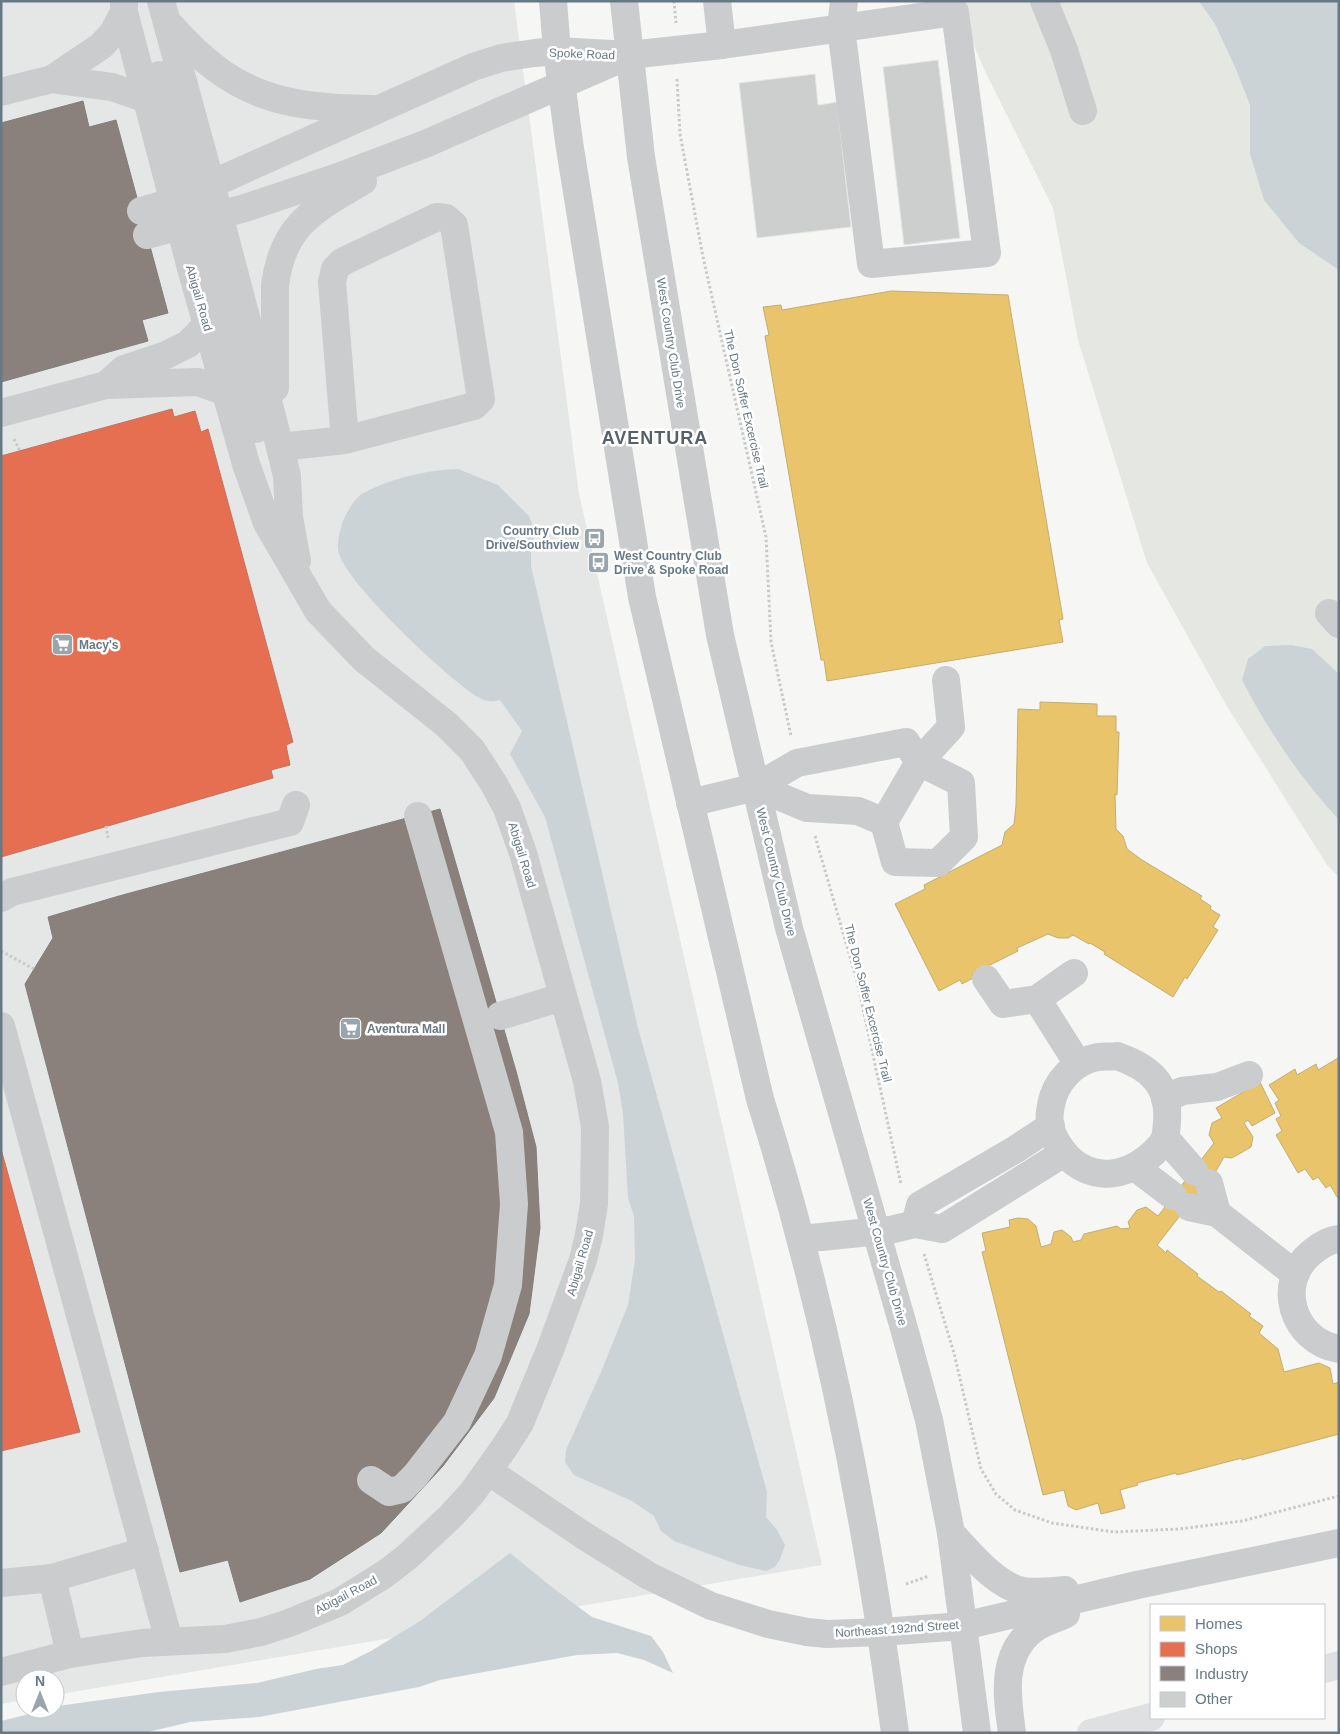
<svg xmlns="http://www.w3.org/2000/svg" width="1340" height="1734" font-family="Arial,sans-serif">
  <style>
    .built { fill: #e5e6e6 }
    .green { fill: #e5e8e2 }
    .water { fill: #cbd3d6 }
    .homes { fill: #e9c46a; stroke: #c2ae72 }
    .shops { fill: #e76f51; stroke: #c17260 }
    .industry { fill: #8a817c; stroke: #807f7e }
    .building { fill: #cdcfcf; stroke: #e6e6e5 }
    .lines { fill: none; stroke-linecap: round; stroke-linejoin: round }
    .path { stroke: #c8c9ca; stroke-width: 3; stroke-dasharray: 2.5 2.5; stroke-linecap: butt }
    .minor { stroke: #cbcccd; stroke-width: 28 }
    .highway { stroke: #dfe0e1; stroke-width: 28 }
    .labels { text-anchor: middle; stroke-width: 5; stroke-linejoin: round; paint-order: stroke }
    .street-label { font-size: 12px; fill: #677984; stroke: #fff }
    .poi-label { font-size: 12px; font-weight: bold; fill: #677984; stroke: #fff; text-anchor: start }
    .district-label { font-size: 18px; font-weight: bold; letter-spacing: 1px; fill: #55626a; stroke: #fff }
  </style>
  <rect width="100%" height="100%" fill="#f6f6f5"/>
  <!-- built -->
  <path class="built" d="M 1,1 L 514,1 L 579,494 L 822,1565 L 55,1695 L 55,1679 L 25,1679 L 25,1700 L 1,1704 Z"/>
  <!-- green -->
  <path class="green" d="M 955,1 L 1339,1 L 1339,877 L 1327,865 L 1225,703 L 1147,563 L 1078,340 L 1053,208 L 984,69 Z"/>
  <!-- water -->
  <g class="water">
    <path d="M 1199,1 L 1339,1 L 1339,270 L 1299,243 L 1264,200 L 1250,154 L 1250,105 L 1235,67 L 1215,24 Z"/>
    <path d="M 458,469 L 498,485 L 529,516 L 535,532 L 531,547 L 531,566 L 638,1028 L 767,1492 L 766,1517 L 777,1530 L 785,1545 L 780,1559 L 775,1567 L 766,1571 L 739,1565 L 674,1541 L 661,1531 L 654,1516 L 632,1501 L 574,1475 L 565,1462 L 566,1450 L 601,1372 L 628,1305 L 635,1260 L 634,1216 L 628,1198 L 623,1114 L 618,1083 L 545,817 L 510,754 L 522,731 L 500,700 C 491,702 486,702 478,697 C 450,681 342,580 338,550 C 337,541 340,532 342,524 C 346,513 352,503 360,495 C 364,492 370,490 374,488 C 401,476 429,470 458,469 Z"/>
    <path d="M 1291,645 L 1312,649 L 1339,674 L 1339,820 C 1300,778 1268,730 1242,680 L 1248,659 L 1265,646 Z"/>
    <path d="M 510,1553 L 553,1588 L 592,1617 L 651,1636 L 663,1652 L 673,1673 L 644,1660 L 617,1653 L 577,1655 L 440,1680 L 419,1687 L 259,1717 L 190,1722 L 144,1733 L 1,1733 L 1,1721 L 49,1709 L 55,1709 L 55,1707 L 65,1705 L 159,1692 L 257,1683 L 316,1669 L 343,1665 L 371,1651 L 420,1621 Z"/>
  </g>
  <!-- homes -->
  <g class="homes">
    <path d="M 891,291 L 1008,295 L 1063,619 L 1059,620 L 1063,642 L 827,681 L 824,660 L 821,660 L 765,336 L 769,335 L 763,307 L 781,305 L 782,310 Z"/>
    <path d="M 1040,702 L 1097,704 L 1097,716 L 1116,716 L 1116,732 L 1119,732 L 1117,795 L 1115,794 L 1116,829 L 1123,836 L 1127,849 L 1142,860 L 1202,896 L 1200,899 L 1211,906 L 1210,909 L 1220,915 L 1213,927 L 1218,930 L 1187,979 L 1185,977 L 1173,997 L 1104,954 L 1105,952 L 1090,943 L 1089,944 L 1073,935 L 1068,938 L 1058,938 L 1048,934 L 1017,948 L 1018,951 L 972,974 L 973,978 L 962,984 L 960,980 L 939,991 L 895,904 L 925,889 L 924,885 L 1002,845 L 1005,832 L 1014,824 L 1016,806 L 1018,709 L 1040,710 Z"/>
    <path d="M 1339,1054 L 1339,1200 L 1330,1185 L 1326,1188 L 1318,1177 L 1313,1180 L 1305,1169 L 1298,1173 L 1276,1135 L 1282,1131 L 1276,1119 L 1281,1116 L 1275,1103 L 1279,1100 L 1269,1085 L 1295,1069 L 1297,1075 L 1316,1064 L 1318,1070 L 1338,1058 Z"/>
    <path d="M 1260,1082 L 1275,1113 L 1252,1126 L 1248,1120 L 1244,1123 L 1253,1137 L 1251,1147 L 1232,1158 L 1224,1157 L 1209,1183 L 1194,1198 L 1157,1245 L 1166,1253 L 1167,1250 L 1198,1274 L 1197,1276 L 1219,1292 L 1221,1291 L 1251,1314 L 1249,1316 L 1263,1326 L 1259,1333 L 1278,1349 L 1284,1372 L 1319,1363 L 1330,1368 L 1333,1384 L 1339,1382 L 1339,1434 L 1242,1460 L 1242,1458 L 1177,1475 L 1176,1473 L 1137,1483 L 1138,1485 L 1120,1490 L 1125,1508 L 1101,1514 L 1098,1503 L 1076,1510 L 1068,1506 L 1064,1490 L 1043,1495 L 982,1252 L 986,1251 L 982,1233 L 1010,1227 L 1009,1220 L 1018,1218 L 1028,1219 L 1036,1226 L 1041,1247 L 1051,1244 L 1054,1232 L 1062,1230 L 1071,1237 L 1073,1242 L 1081,1240 L 1084,1234 L 1117,1226 L 1121,1229 L 1130,1228 L 1128,1222 L 1137,1210 L 1146,1207 L 1158,1216 L 1214,1143 L 1209,1135 L 1212,1123 L 1222,1118 L 1216,1108 Z"/>
  </g>
  <!-- shops -->
  <g class="shops">
    <path d="M 172,409 L 174,417 L 195,411 L 201,432 L 208,429 L 293,742 L 286,745 L 290,765 L 271,770 L 273,778 L 1,857 L 1,456 Z"/>
    <path d="M 1,1149 L 80,1432 L 1,1451 Z"/>
  </g>
  <!-- industry -->
  <g class="industry">
    <path d="M 83,101 L 89,127 L 116,120 L 168,313 L 142,320 L 148,341 L 1,382 L 1,123 Z"/>
    <path d="M 440,809 L 516,1071 L 536,1147 L 540,1228 L 529,1314 L 494,1398 L 443,1466 L 381,1533 L 310,1579 L 240,1602 L 228,1560 L 180,1572 L 25,984 L 53,938 L 48,917 L 119,896 Z"/>
  </g>
  <!-- building -->
  <g class="building">
    <path d="M 938,60 L 960,238 L 904,245 L 883,67 Z"/>
    <path d="M 815,74 L 818,105 L 837,102 L 851,227 L 757,238 L 739,83 Z"/>
  </g>
  <g class="lines">
    <!-- path -->
    <g class="path">
      <path d="M 674,1 L 676,23"/>
      <path d="M 677,79 L 680,134 L 703,257 L 766,537 L 771,642 L 791,736"/>
      <path d="M 14,439 L 20,451"/>
      <path d="M 106,826 L 108,838"/>
      <path d="M 815,836 L 857,981 L 901,1184"/>
      <path d="M 1,951 L 34,969"/>
      <path d="M 924,1254 L 954,1353 L 981,1469 L 996,1494 L 1015,1510 L 1052,1523 L 1114,1532 L 1179,1529 L 1242,1521 L 1339,1496"/>
      <path d="M 906,1584 L 929,1576"/>
    </g>
    <!-- minor -->
    <g class="minor">
      <path d="M 161,1 L 211,184 L 280,447 L 287,476 L 289,517 L 297,561"/>
      <path d="M 553,1 L 557,51 L 569,142 L 642,597 L 760,1099 C 825,1305 867,1518 895,1733"/>
      <path d="M 624,1 L 641,157 L 720,635 L 789,928 L 905,1332 L 929,1420 L 951,1533 L 977,1733"/>
      <path d="M 717,1 L 722,45"/>
      <path d="M 1044,1 L 1064,50 L 1083,111"/>
      <path d="M 171,26 C 233,96 281,108 372,109"/>
      <path d="M 160,75 L 182,149 L 256,429"/>
      <path d="M 52,79 L 112,87 L 147,99"/>
      <path d="M 1,92 L 52,79 L 101,46 L 113,33 L 124,12"/>
      <path d="M 141,211 L 169,203 L 473,67 L 501,58 L 535,53 L 557,51 L 629,55 L 722,45 L 955,12 L 987,253 L 871,264 L 841,28 L 844,1"/>
      <path d="M 147,235 L 245,208 L 335,178 L 425,144 L 623,58"/>
      <path d="M 106,385 L 124,369 L 166,355 L 188,344 L 207,325"/>
      <path d="M 275,388 L 275,285 C 283,224 314,210 363,181"/>
      <path d="M 1,413 L 106,385 L 198,382 L 226,392"/>
      <path d="M 280,447 L 345,440 L 474,406 L 481,399 L 454,225 L 446,218 L 437,217 L 342,262 L 335,269 L 332,282 L 345,440"/>
      <path d="M 1329,613 L 1339,624"/>
      <path d="M 690,803 L 756,787 L 797,763 L 906,742 L 919,762 L 884,822 L 858,811 L 807,808 L 756,787"/>
      <path d="M 884,822 L 895,862 L 938,863 L 964,837 L 961,783 L 919,762 L 951,727 L 946,680"/>
      <path d="M 1,898 L 12,892 L 290,822 L 296,805"/>
      <path d="M 986,979 L 1003,1004 L 1037,999 L 1074,973"/>
      <path d="M 1037,999 L 1078,1064"/>
      <path d="M 500,1016 L 562,997"/>
      <path d="M 1,1026 L 169,1641"/>
      <path d="M 1117,1056 C 1149,1067 1170,1084 1167,1122 C 1166,1131 1167,1138 1160,1146 C 1126,1185 1076,1184 1053,1135 C 1049,1126 1049,1114 1051,1105 C 1055,1082 1074,1061 1098,1057 C 1104,1056 1111,1057 1117,1056 Z"/>
      <path d="M 1165,1099 L 1182,1091 L 1217,1087 L 1249,1075"/>
      <path d="M 1166,1139 L 1194,1171"/>
      <path d="M 1135,1167 L 1173,1196"/>
      <path d="M 1209,1183 L 1217,1213"/>
      <path d="M 1189,1207 L 1217,1213 L 1295,1274"/>
      <path d="M 915,1224 L 920,1205 L 1016,1149 L 1051,1126"/>
      <path d="M 801,1239 L 890,1230 L 915,1224 L 942,1229 L 1064,1153"/>
      <path d="M 1339,1239 C 1329,1240 1319,1246 1311,1253 C 1275,1283 1292,1341 1339,1349"/>
      <path d="M 488,1471 L 583,1535 L 649,1576 L 711,1606 L 740,1615 L 768,1624 L 807,1632 L 827,1634 L 882,1632 L 963,1626 L 1137,1585 L 1339,1543"/>
      <path d="M 371,1480 L 389,1492 L 402,1489 L 415,1476 L 457,1422 L 488,1356 L 508,1285 L 514,1204 L 509,1132 L 418,816"/>
      <path d="M 951,1533 C 970,1553 996,1586 1023,1591 C 1036,1593 1051,1591 1065,1590"/>
      <path d="M 52,1578 L 70,1654"/>
      <path d="M 1,1583 L 52,1578 L 145,1551"/>
      <path d="M 1,1672 L 70,1654 L 142,1643 L 225,1639 L 261,1632 L 289,1623 L 340,1602 L 385,1574 L 407,1557 L 450,1517 L 472,1493 L 504,1448 L 520,1423 L 550,1350 L 583,1260 L 589,1235 L 594,1204 L 595,1127 L 587,1081 L 523,853 L 507,808 L 494,784 L 472,750 L 447,725 L 364,659 L 318,611 L 267,523 L 246,464 L 192,272 L 124,12 L 124,1"/>
      <path d="M 1012,1733 C 1007,1697 1000,1654 1034,1629 C 1043,1622 1056,1619 1066,1614"/>
    </g>
    <!-- highway -->
    <g class="highway">
      <path d="M 1324,1669 L 1339,1665"/>
      <path d="M 1091,1733 L 1151,1717"/>
    </g>
  </g>
  <!-- icons -->
  <defs>
    <symbol id="bus-square" viewBox="-11 -11 22 22"><rect x="-9" y="-9" width="18" height="18" rx="4" fill="#99a5ac" stroke="#fff"/><path d="M-5-6H5V4H4V6H2V4H-2V6H-4V4H-5ZM-3.5-4V0h7V-4ZM-3.5 1.2v1.5H-2V1.2ZM2 1.2v1.5H3.5V1.2Z" fill="#fff"/></symbol>
    <symbol id="supermarket-square" viewBox="-11 -11 22 22"><rect x="-9" y="-9" width="18" height="18" rx="4" fill="#99a5ac" stroke="#fff"/><path d="M-6-5.5h2.5l.6 2H6L4.5 2H-2.5L-4.4-4H-6ZM-1.5 3.2a1.3 1.3 0 1 0 .1 0ZM3 3.2a1.3 1.3 0 1 0 .1 0Z" fill="#fff"/></symbol>
  </defs>
  <g fill-rule="evenodd">
    <use href="#bus-square" x="582" y="526" width="25" height="25"/>
    <use href="#bus-square" x="586" y="550" width="25" height="25"/>
    <use href="#supermarket-square" x="50" y="632" width="25" height="25"/>
    <use href="#supermarket-square" x="338" y="1016" width="25" height="25"/>
  </g>
  <g class="labels">
    <!-- street labels -->
    <g class="street-label">
      <text transform="translate(582 54) rotate(2)" y="4">Spoke Road</text>
      <text transform="translate(199 298) rotate(74)" y="4">Abigail Road</text>
      <text transform="translate(671 343) rotate(81)" y="4">West Country Club Drive</text>
      <text transform="translate(746 409) rotate(77)" y="4">The Don Soffer Excercise Trail</text>
      <text transform="translate(522 855) rotate(73)" y="4">Abigail Road</text>
      <text transform="translate(776 872) rotate(76)" y="4">West Country Club Drive</text>
      <text transform="translate(868 1003) rotate(76)" y="4">The Don Soffer Excercise Trail</text>
      <text transform="translate(885 1262) rotate(74)" y="4">West Country Club Drive</text>
      <text transform="translate(580 1263) rotate(-74)" y="4">Abigail Road</text>
      <text transform="translate(346 1595) rotate(-28)" y="4">Abigail Road</text>
      <text transform="translate(897 1629) rotate(-4)" y="4">Northeast 192nd Street</text>
    </g>
    <!-- poi labels -->
    <g class="poi-label">
      <text x="579" y="535" text-anchor="end">Country Club<tspan x="579" dy="14">Drive/Southview</tspan></text>
      <text x="614" y="560">West Country Club<tspan x="614" dy="14">Drive &amp; Spoke Road</tspan></text>
      <text x="79" y="649">Macy's</text>
      <text x="367" y="1033">Aventura Mall</text>
    </g>
    <!-- district labels -->
    <g class="district-label">
      <text x="655" y="444">AVENTURA</text>
    </g>
  </g>
  <!-- border -->
  <rect width="1340" height="1734" fill="none" stroke="#677984" stroke-width="5"/>
  <!-- legend -->
  <rect x="1150" y="1604" width="175" height="115" fill="#ffffff" stroke="#c2c9ce"/>
  <rect x="1160" y="1616" width="25" height="15" fill="#e9c46a" stroke="#c2c9ce"/>
  <text x="1195" y="1629" font-size="15" fill="#677984">Homes</text>
  <rect x="1160" y="1642" width="25" height="15" fill="#e76f51" stroke="#c2c9ce"/>
  <text x="1195" y="1654" font-size="15" fill="#677984">Shops</text>
  <rect x="1160" y="1666" width="25" height="15" fill="#8a817c" stroke="#c2c9ce"/>
  <text x="1195" y="1679" font-size="15" fill="#677984">Industry</text>
  <rect x="1160" y="1692" width="25" height="15" fill="#cdcfcf" stroke="#c2c9ce"/>
  <text x="1195" y="1704" font-size="15" fill="#677984">Other</text>
  <!-- north arrow -->
  <g transform="translate(40 1694)"><circle r="24" fill="#ffffff" stroke="#c2c9ce"/>
  <path d="M0-4L9 19L0 12L-9 19Z" fill="#99a5ac"/>
  <text y="-8" font-size="14" font-weight="bold" text-anchor="middle" fill="#677984">N</text>
  </g>
</svg>
